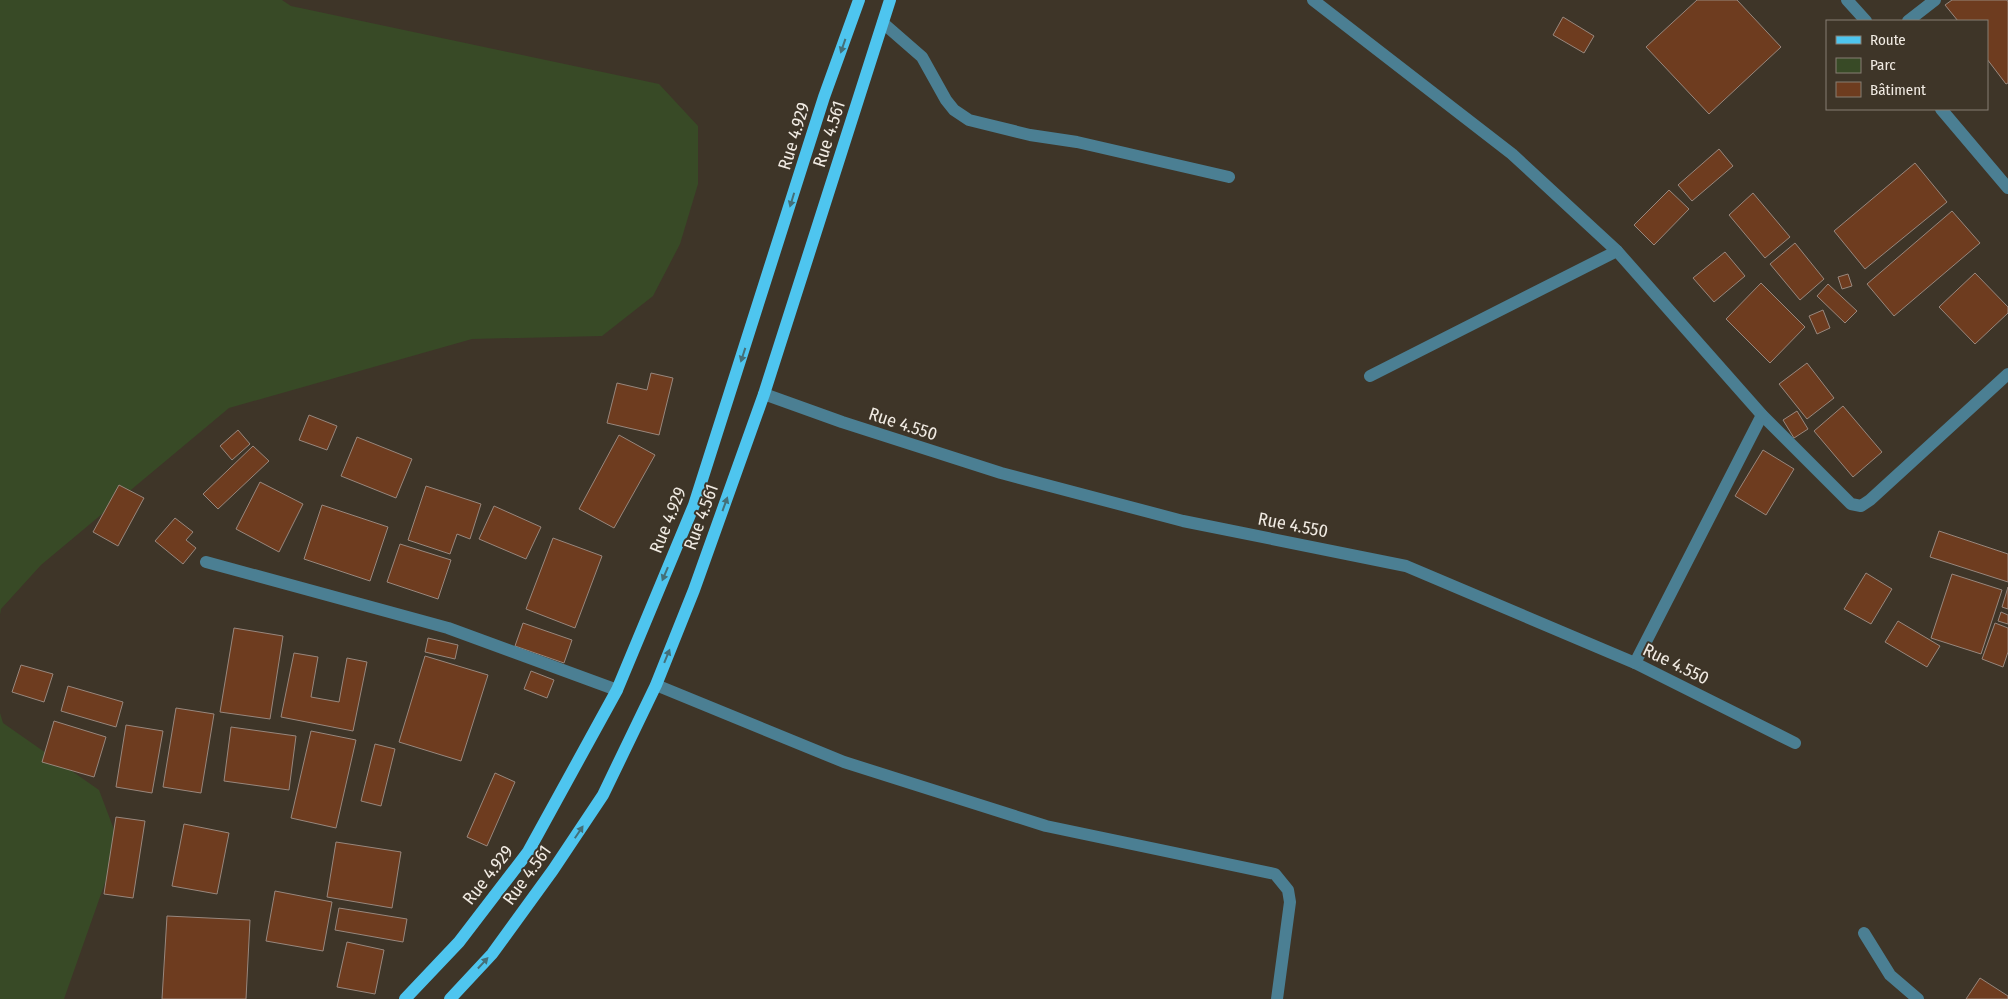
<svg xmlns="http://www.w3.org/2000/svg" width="2008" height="999" font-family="'Fira Sans Condensed',sans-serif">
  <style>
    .green { fill: #384a26 }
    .building { fill: #6e3c1f; stroke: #98877d }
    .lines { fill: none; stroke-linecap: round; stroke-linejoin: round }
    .minor { stroke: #4b7f93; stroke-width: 12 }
    .major { stroke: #4ec5ef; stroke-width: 12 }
    .oneway { fill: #446f78 }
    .labels { text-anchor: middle; stroke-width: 4; stroke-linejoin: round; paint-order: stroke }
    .street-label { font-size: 18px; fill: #f1ebe3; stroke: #3e3528 }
  </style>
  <rect width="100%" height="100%" fill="#3e3528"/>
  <!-- green -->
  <g class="green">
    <path d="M 0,0 L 282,0 L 291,6 L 659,84 L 698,126 L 698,184 L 680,244 L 653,296 L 602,336 L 472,339 L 229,408 L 41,565 L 1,609 L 0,615 Z"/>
    <path d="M 0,713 L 3,723 L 99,790 L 119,843 L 64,999 L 0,999 Z"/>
  </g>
  <!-- building -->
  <g class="building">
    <path d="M 1697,0 L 1737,0 L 1781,47 L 1709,114 L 1646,47 Z"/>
    <path d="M 1952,0 L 2007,0 L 2008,2 L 2008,83 L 2006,84 L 1987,59 L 1987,21 L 1958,21 L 1945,5 Z"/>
    <path d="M 1563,17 L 1594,36 L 1584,53 L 1553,35 Z"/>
    <path d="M 1719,149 L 1733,166 L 1692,201 L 1678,185 Z"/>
    <path d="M 1915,163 L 1947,202 L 1865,269 L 1834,231 Z"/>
    <path d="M 1669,190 L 1689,209 L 1654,245 L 1634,225 Z"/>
    <path d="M 1753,193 L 1790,237 L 1765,258 L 1729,215 Z"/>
    <path d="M 1952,211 L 1980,243 L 1894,316 L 1867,284 Z"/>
    <path d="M 1795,243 L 1824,279 L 1800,300 L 1770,264 Z"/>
    <path d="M 1725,252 L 1745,276 L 1714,302 L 1693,278 Z"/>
    <path d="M 1975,273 L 2008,307 L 2008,313 L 1975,344 L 1939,307 Z"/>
    <path d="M 1848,274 L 1852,286 L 1842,289 L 1838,277 Z"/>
    <path d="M 1761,283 L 1805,327 L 1770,363 L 1726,319 Z"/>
    <path d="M 1828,284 L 1857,311 L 1845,323 L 1817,296 Z"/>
    <path d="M 1823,310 L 1830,328 L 1817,334 L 1809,316 Z"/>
    <path d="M 1807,363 L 1834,398 L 1807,419 L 1779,384 Z"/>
    <path d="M 651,373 L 673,378 L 659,435 L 607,423 L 617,383 L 647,390 Z"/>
    <path d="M 1843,406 L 1882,452 L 1853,477 L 1814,431 Z"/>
    <path d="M 1797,411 L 1808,429 L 1794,438 L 1783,420 Z"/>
    <path d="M 309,415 L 337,426 L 327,450 L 299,440 Z"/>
    <path d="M 238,430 L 250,444 L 232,460 L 220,446 Z"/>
    <path d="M 619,435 L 655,455 L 614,528 L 579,509 Z"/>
    <path d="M 357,437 L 412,459 L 396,498 L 341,476 Z"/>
    <path d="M 253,446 L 269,461 L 218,509 L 203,494 Z"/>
    <path d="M 1763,450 L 1794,469 L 1766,515 L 1735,496 Z"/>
    <path d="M 260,482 L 303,504 L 279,552 L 236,529 Z"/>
    <path d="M 119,485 L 144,498 L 118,546 L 93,532 Z"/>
    <path d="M 426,486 L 481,504 L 470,539 L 457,534 L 450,554 L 408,540 Z"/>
    <path d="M 322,505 L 388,527 L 370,581 L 304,559 Z"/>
    <path d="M 494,506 L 541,527 L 526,559 L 479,539 Z"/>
    <path d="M 175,518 L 193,532 L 186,540 L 196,548 L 183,564 L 155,541 Z"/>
    <path d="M 1939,531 L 2008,554 L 2008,582 L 1930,557 Z"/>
    <path d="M 553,538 L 602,556 L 575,628 L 526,609 Z"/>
    <path d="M 400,544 L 451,560 L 438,599 L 387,582 Z"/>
    <path d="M 1866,573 L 1892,589 L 1871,624 L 1844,609 Z"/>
    <path d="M 1952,574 L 2002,590 L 1981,654 L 1931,638 Z"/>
    <path d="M 2008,587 L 2008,609 L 2002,607 Z"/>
    <path d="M 2001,612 L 2008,615 L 2008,624 L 1998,621 Z"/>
    <path d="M 1898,621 L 1940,646 L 1927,667 L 1885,642 Z"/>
    <path d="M 523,623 L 572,640 L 564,663 L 515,646 Z"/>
    <path d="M 1995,623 L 2008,628 L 2008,652 L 2003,667 L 1982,659 Z"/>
    <path d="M 234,628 L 283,636 L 270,719 L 220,712 Z"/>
    <path d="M 428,638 L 458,645 L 455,659 L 425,652 Z"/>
    <path d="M 294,653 L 318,657 L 311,697 L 339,702 L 347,658 L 367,662 L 353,731 L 281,717 Z"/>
    <path d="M 425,656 L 488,675 L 461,761 L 399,742 Z"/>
    <path d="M 21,665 L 53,674 L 44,702 L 12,692 Z"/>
    <path d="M 531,671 L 554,680 L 547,698 L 524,689 Z"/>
    <path d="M 68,686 L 123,702 L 116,727 L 61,711 Z"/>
    <path d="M 176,708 L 214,714 L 201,793 L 163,787 Z"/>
    <path d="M 54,721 L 106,737 L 94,777 L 42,762 Z"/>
    <path d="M 126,725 L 163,731 L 152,793 L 116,787 Z"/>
    <path d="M 231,727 L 296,736 L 289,790 L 224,781 Z"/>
    <path d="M 311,731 L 356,740 L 336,828 L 291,818 Z"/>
    <path d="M 375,744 L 395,749 L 381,806 L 361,801 Z"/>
    <path d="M 495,773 L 515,782 L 487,846 L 467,837 Z"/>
    <path d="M 116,817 L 145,821 L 133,898 L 104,894 Z"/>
    <path d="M 184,824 L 229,833 L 217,894 L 172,886 Z"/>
    <path d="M 336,842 L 401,852 L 392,908 L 327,897 Z"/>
    <path d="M 275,891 L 332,902 L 323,951 L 266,941 Z"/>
    <path d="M 339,908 L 407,919 L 403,942 L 335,930 Z"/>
    <path d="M 167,916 L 250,920 L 246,999 L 162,999 Z"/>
    <path d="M 347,942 L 384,950 L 375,994 L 337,987 Z"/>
    <path d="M 1980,978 L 2008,996 L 2008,999 L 1966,999 Z"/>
  </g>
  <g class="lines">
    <!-- minor -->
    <g class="minor">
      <path d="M 1313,0 L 1512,154 L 1617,251 L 1762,415 L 1851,504 L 1861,506 L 1870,500 L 2008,374"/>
      <path d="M 1847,0 L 1866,21"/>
      <path d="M 1908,21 L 1935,0"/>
      <path d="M 883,23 L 922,57 L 946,100 L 954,110 L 969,120 L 1030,135 L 1077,142 L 1229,177"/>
      <path d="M 1941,109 L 2008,188"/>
      <path d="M 1370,376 L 1617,251"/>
      <path d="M 764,394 L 842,422 L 1001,473 L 1183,521 L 1406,566 L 1635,663 L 1795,743"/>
      <path d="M 206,562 L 448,628 L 617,690"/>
      <path d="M 1635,663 L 1762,415"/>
      <path d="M 656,685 L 844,762 L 1046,826 L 1275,874 L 1288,890 L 1290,902 L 1277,999"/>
      <path d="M 1864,933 L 1890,975 L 1918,999"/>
    </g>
    <!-- major -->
    <g class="major">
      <path d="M 405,999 L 459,942 L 528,852 L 617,690 L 694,505 L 824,97 L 859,0"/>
      <path d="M 450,999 L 492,954 L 553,870 L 603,795 L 656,685 L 694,590 L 764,394 L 890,0"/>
    </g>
  </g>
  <!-- one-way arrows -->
  <defs><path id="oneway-solid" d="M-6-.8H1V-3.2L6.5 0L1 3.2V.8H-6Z" transform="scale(1.25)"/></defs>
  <g class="oneway">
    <use href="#oneway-solid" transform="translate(843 46) rotate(109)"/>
    <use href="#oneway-solid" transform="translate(792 200) rotate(107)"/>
    <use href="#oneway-solid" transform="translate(743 355) rotate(108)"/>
    <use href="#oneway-solid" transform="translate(725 504) rotate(-70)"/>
    <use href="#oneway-solid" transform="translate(665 574) rotate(113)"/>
    <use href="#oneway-solid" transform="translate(667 656) rotate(-68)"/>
    <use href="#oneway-solid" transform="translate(579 832) rotate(-56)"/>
    <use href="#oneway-solid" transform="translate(483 963) rotate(-47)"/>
  </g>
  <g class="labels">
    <!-- street labels -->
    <g class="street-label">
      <text transform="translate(829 134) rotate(-72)" y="6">Rue 4.561</text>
      <text transform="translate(794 136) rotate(-73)" y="6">Rue 4.929</text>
      <text transform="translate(903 424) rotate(18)" y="6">Rue 4.550</text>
      <text transform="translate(701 517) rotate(-70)" y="6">Rue 4.561</text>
      <text transform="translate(668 520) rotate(-68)" y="6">Rue 4.929</text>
      <text transform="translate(1293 525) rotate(11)" y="6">Rue 4.550</text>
      <text transform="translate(1676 664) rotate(26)" y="6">Rue 4.550</text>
      <text transform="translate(488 875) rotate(-52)" y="6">Rue 4.929</text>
      <text transform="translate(527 875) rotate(-54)" y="6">Rue 4.561</text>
    </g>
  </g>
  <!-- legend -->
  <rect x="1826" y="20" width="162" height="90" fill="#3e3528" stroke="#867e73"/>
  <rect x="1836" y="36" width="25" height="8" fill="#4ec5ef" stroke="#867e73"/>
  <text x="1870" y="45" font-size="15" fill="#f1ebe3">Route</text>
  <rect x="1836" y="58" width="25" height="15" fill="#384a26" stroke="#867e73"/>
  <text x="1870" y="70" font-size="15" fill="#f1ebe3">Parc</text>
  <rect x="1836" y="82" width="25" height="15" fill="#6e3c1f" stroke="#867e73"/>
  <text x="1870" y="95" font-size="15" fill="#f1ebe3">Bâtiment</text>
</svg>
